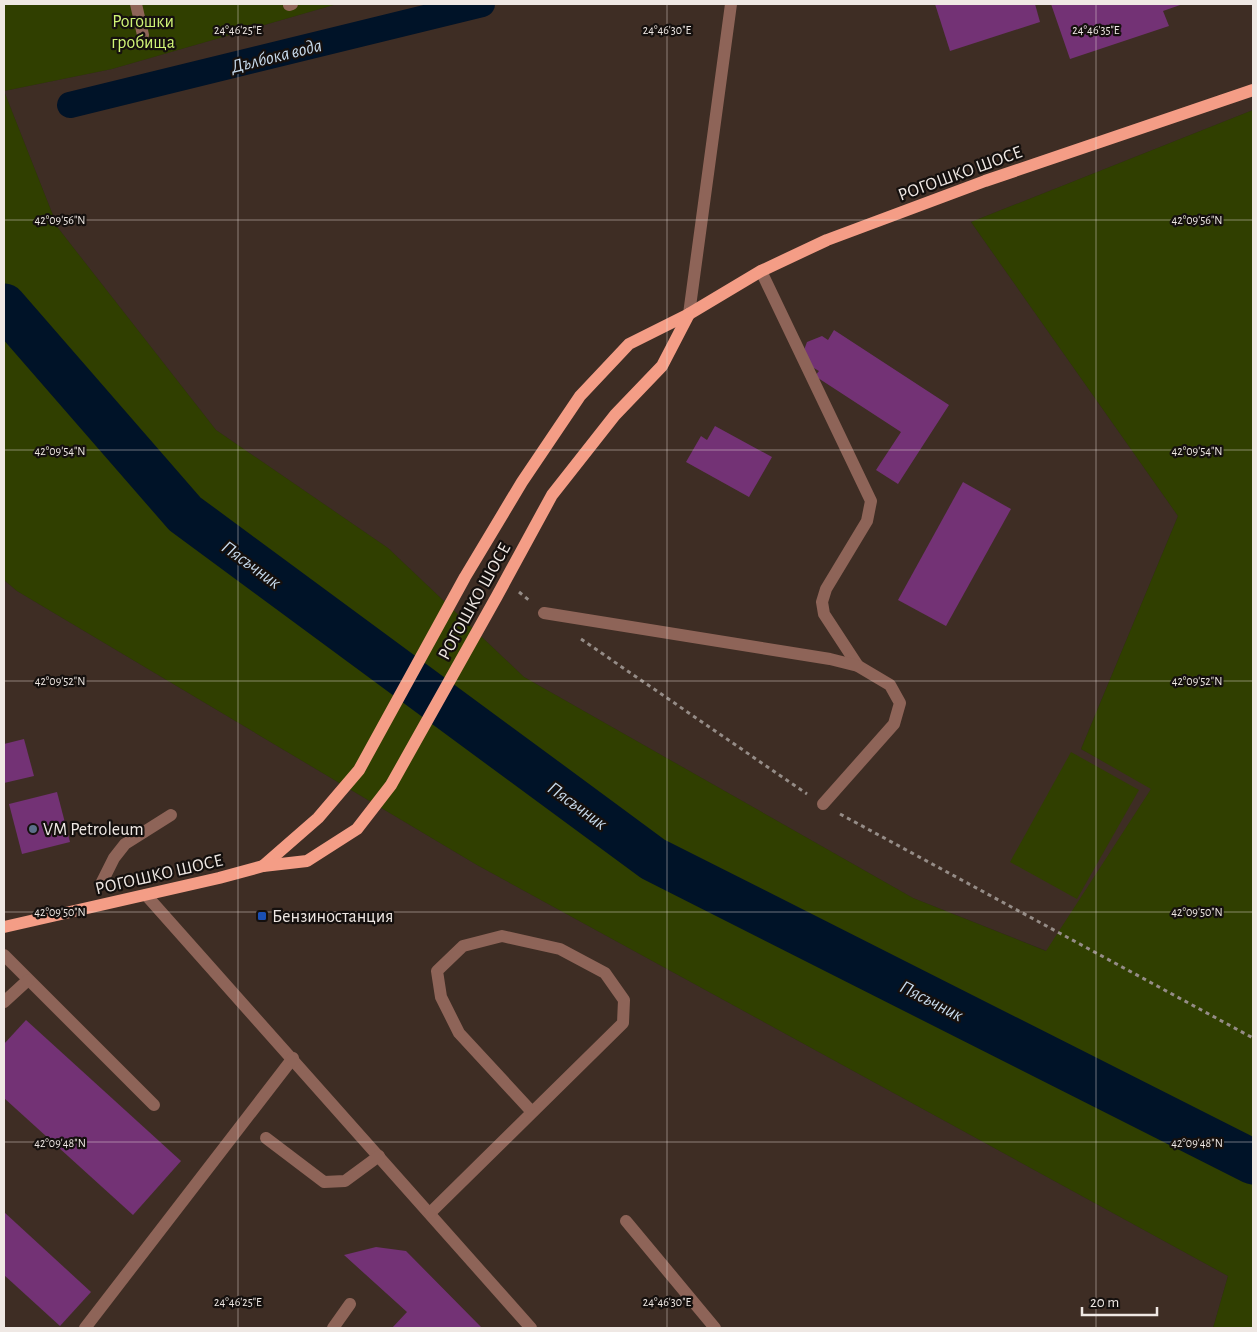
<svg xmlns="http://www.w3.org/2000/svg" width="1257" height="1332" font-family="'Alegreya Sans',sans-serif">
  <style>
    .built { fill: #3e2d24 }
    .green { fill: #303f00 }
    .lines { fill: none; stroke-linecap: round; stroke-linejoin: round }
    .canal { stroke: #001328; stroke-width: 26 }
    .river { stroke: #001328; stroke-width: 45 }
    .building { fill: #733275 }
    .path { stroke: #958c87; stroke-width: 3; stroke-dasharray: 4 4; stroke-linecap: butt }
    .minor { stroke: #8e6458; stroke-width: 12 }
    .major { stroke: #f49d86; stroke-width: 12 }
    .ticks { fill: none; stroke: #efe8e4; stroke-width: 1; stroke-opacity: 0.45 }
    .service-dot { fill: #5c6f8a; stroke: #15100e; stroke-width: 2 }
    .transit-dot { fill: #1a4fb4; stroke: #15100e; stroke-width: 2 }
    .labels { text-anchor: middle; stroke-width: 4.5; stroke-linejoin: round; paint-order: stroke }
    .park-label { font-size: 18px; fill: #cff376; stroke: #15100e }
    .street-label { font-size: 18px; fill: #efe8e4; stroke: #15100e }
    .poi-label { font-size: 18px; fill: #efe8e4; stroke: #15100e; text-anchor: start }
    .water-label { font-size: 19px; font-style: italic; fill: #c7daec; stroke: #15100e }
    .ticks-label { font-size: 12px; text-anchor: middle; fill: #efe8e4; stroke: #15100e; stroke-width: 4.5; stroke-linejoin: round; paint-order: stroke }
  </style>
  <rect width="100%" height="100%" fill="#312620"/>
  <!-- built -->
  <g class="built">
    <path d="M 337,4 L 1253,4 L 1253,110 L 971,222 L 1178,516 L 1081,749 L 1152,788 L 1047,951 L 913,898 L 524,677 L 388,548 L 216,430 L 58,228 L 4,91 L 112,69 Z"/>
    <path d="M 4,580 L 17,591 L 477,865 L 1228,1276 L 1213,1328 L 4,1328 Z"/>
  </g>
  <!-- green -->
  <g class="green">
    <path d="M 4,4 L 337,4 L 112,69 L 4,91 Z"/>
    <path d="M 4,91 L 58,228 L 216,430 L 388,548 L 524,677 L 913,898 L 1046,951 L 1151,789 L 1081,749 L 1178,516 L 971,222 L 1253,110 L 1253,1328 L 1213,1328 L 1228,1276 L 477,865 L 17,591 L 4,580 Z"/>
    <path d="M 1071,752 L 1139,790 L 1077,899 L 1010,862 Z"/>
  </g>
  <g class="lines">
    <!-- canal -->
    <path class="canal" d="M 70,105 L 482,4"/>
    <!-- river -->
    <path class="river" d="M 4,306 L 185,514 L 653,859 L 1253,1162"/>
  </g>
  <!-- building -->
  <g class="building">
    <path d="M 935,4 L 1035,4 L 1040,22 L 950,51 Z"/>
    <path d="M 1051,4 L 1183,4 L 1163,11 L 1169,26 L 1070,59 Z"/>
    <path d="M 834,330 L 949,405 L 898,484 L 876,470 L 901,432 L 815,376 L 819,371 L 812,367 L 804,350 L 807,342 L 822,336 L 828,340 Z"/>
    <path d="M 715,426 L 772,457 L 749,497 L 686,462 L 701,436 L 707,440 Z"/>
    <path d="M 963,482 L 1011,509 L 946,626 L 898,600 Z"/>
    <path d="M 24,739 L 34,776 L 4,783 L 4,744 Z"/>
    <path d="M 57,792 L 70,842 L 22,854 L 9,804 Z"/>
    <path d="M 26,1020 L 181,1161 L 133,1215 L 4,1098 L 4,1044 Z"/>
    <path d="M 4,1212 L 91,1292 L 60,1326 L 4,1275 Z"/>
    <path d="M 376,1247 L 406,1251 L 482,1328 L 392,1328 L 407,1312 L 344,1255 Z"/>
  </g>
  <g class="lines">
    <!-- path -->
    <g class="path">
      <path d="M 519,592 L 530,601"/>
      <path d="M 581,639 L 807,794"/>
      <path d="M 840,814 L 1253,1038"/>
    </g>
    <!-- minor -->
    <g class="minor">
      <path d="M 136,4 L 143,35"/>
      <path d="M 289,5 L 292,4"/>
      <path d="M 761,271 L 871,501 L 867,521 L 826,589 L 822,602 L 824,614 L 858,666"/>
      <path d="M 689,314 L 731,4"/>
      <path d="M 544,613 L 830,659 L 858,666 L 890,685 L 900,703 L 894,724 L 823,804"/>
      <path d="M 101,884 L 114,858 L 125,844 L 171,815"/>
      <path d="M 146,895 L 531,1328"/>
      <path d="M 4,955 L 154,1105"/>
      <path d="M 4,1002 L 28,980"/>
      <path d="M 266,1138 L 324,1182 L 345,1181 L 379,1156"/>
      <path d="M 430,1213 L 623,1023 L 624,1000 L 605,973 L 560,949 L 502,936 L 463,946 L 437,971 L 441,997 L 459,1033 L 532,1112"/>
      <path d="M 626,1221 L 715,1328"/>
      <path d="M 85,1328 L 293,1058"/>
      <path d="M 333,1328 L 350,1304"/>
    </g>
    <!-- major -->
    <g class="major">
      <path d="M 263,866 L 318,818 L 359,770 L 465,577 L 522,482 L 580,396 L 629,344 L 689,314 L 761,271 L 827,240 L 985,181 L 1253,90"/>
      <path d="M 4,927 L 219,878 L 263,866 L 307,861 L 357,829 L 391,785 L 497,596 L 552,495 L 615,415 L 662,366 L 689,314"/>
    </g>
  </g>
  <!-- ticks -->
  <path class="ticks" d="M 238,4 L 238,1328M 667,4 L 667,1328M 1096,4 L 1096,1328M 4,220 L 1253,220M 4,450 L 1253,450M 4,681 L 1253,681M 4,912 L 1253,912M 4,1142 L 1253,1142"/>
  <!-- markers -->
  <circle class="service-dot" cx="33" cy="829" r="5"/>
  <rect class="transit-dot" x="257" y="911" width="10" height="10" rx="2.5"/>
  <g class="labels">
    <!-- park labels -->
    <g class="park-label">
      <text x="143" y="27">Рогошки<tspan x="143" dy="21">гробища</tspan></text>
    </g>
    <!-- street labels -->
    <g class="street-label">
      <text transform="translate(960 173) rotate(-20)" y="6">РОГОШКО ШОСЕ</text>
      <text transform="translate(474 601) rotate(-61)" y="6">РОГОШКО ШОСЕ</text>
      <text transform="translate(159 874) rotate(-13)" y="6">РОГОШКО ШОСЕ</text>
    </g>
    <!-- poi labels -->
    <g class="poi-label">
      <text x="43" y="835">VM Petroleum</text>
      <text x="272" y="922">Бензиностанция</text>
    </g>
    <!-- water labels -->
    <g class="water-label">
      <text transform="translate(276 55) rotate(-14)" y="7">Дълбока вода</text>
      <text transform="translate(252 564) rotate(36)" y="7">Пясъчник</text>
      <text transform="translate(578 805) rotate(36)" y="7">Пясъчник</text>
      <text transform="translate(932 1000) rotate(27)" y="7">Пясъчник</text>
    </g>
  </g>
  <g class="ticks-label">
    <text x="238" y="34">24°46'25"E</text>
    <text x="667" y="34">24°46'30"E</text>
    <text x="1096" y="34">24°46'35"E</text>
    <text x="60" y="224">42°09'56"N</text>
    <text x="1197" y="224">42°09'56"N</text>
    <text x="60" y="455">42°09'54"N</text>
    <text x="1197" y="455">42°09'54"N</text>
    <text x="60" y="685">42°09'52"N</text>
    <text x="1197" y="685">42°09'52"N</text>
    <text x="60" y="916">42°09'50"N</text>
    <text x="1197" y="916">42°09'50"N</text>
    <text x="60" y="1147">42°09'48"N</text>
    <text x="1197" y="1147">42°09'48"N</text>
    <text x="238" y="1306">24°46'25"E</text>
    <text x="667" y="1306">24°46'30"E</text>
  </g>
  <!-- border -->
  <rect width="1257" height="1332" fill="none" stroke="#efe8e4" stroke-width="10"/>
  <!-- scale -->
  <path d="M1082 1307v8h75v-8" fill="none" stroke="#efe8e4" stroke-width="2.5"/>
  <text x="1090" y="1307" font-size="15" fill="#efe8e4" stroke="#15100e" stroke-width="4" paint-order="stroke">20 m</text>
</svg>
